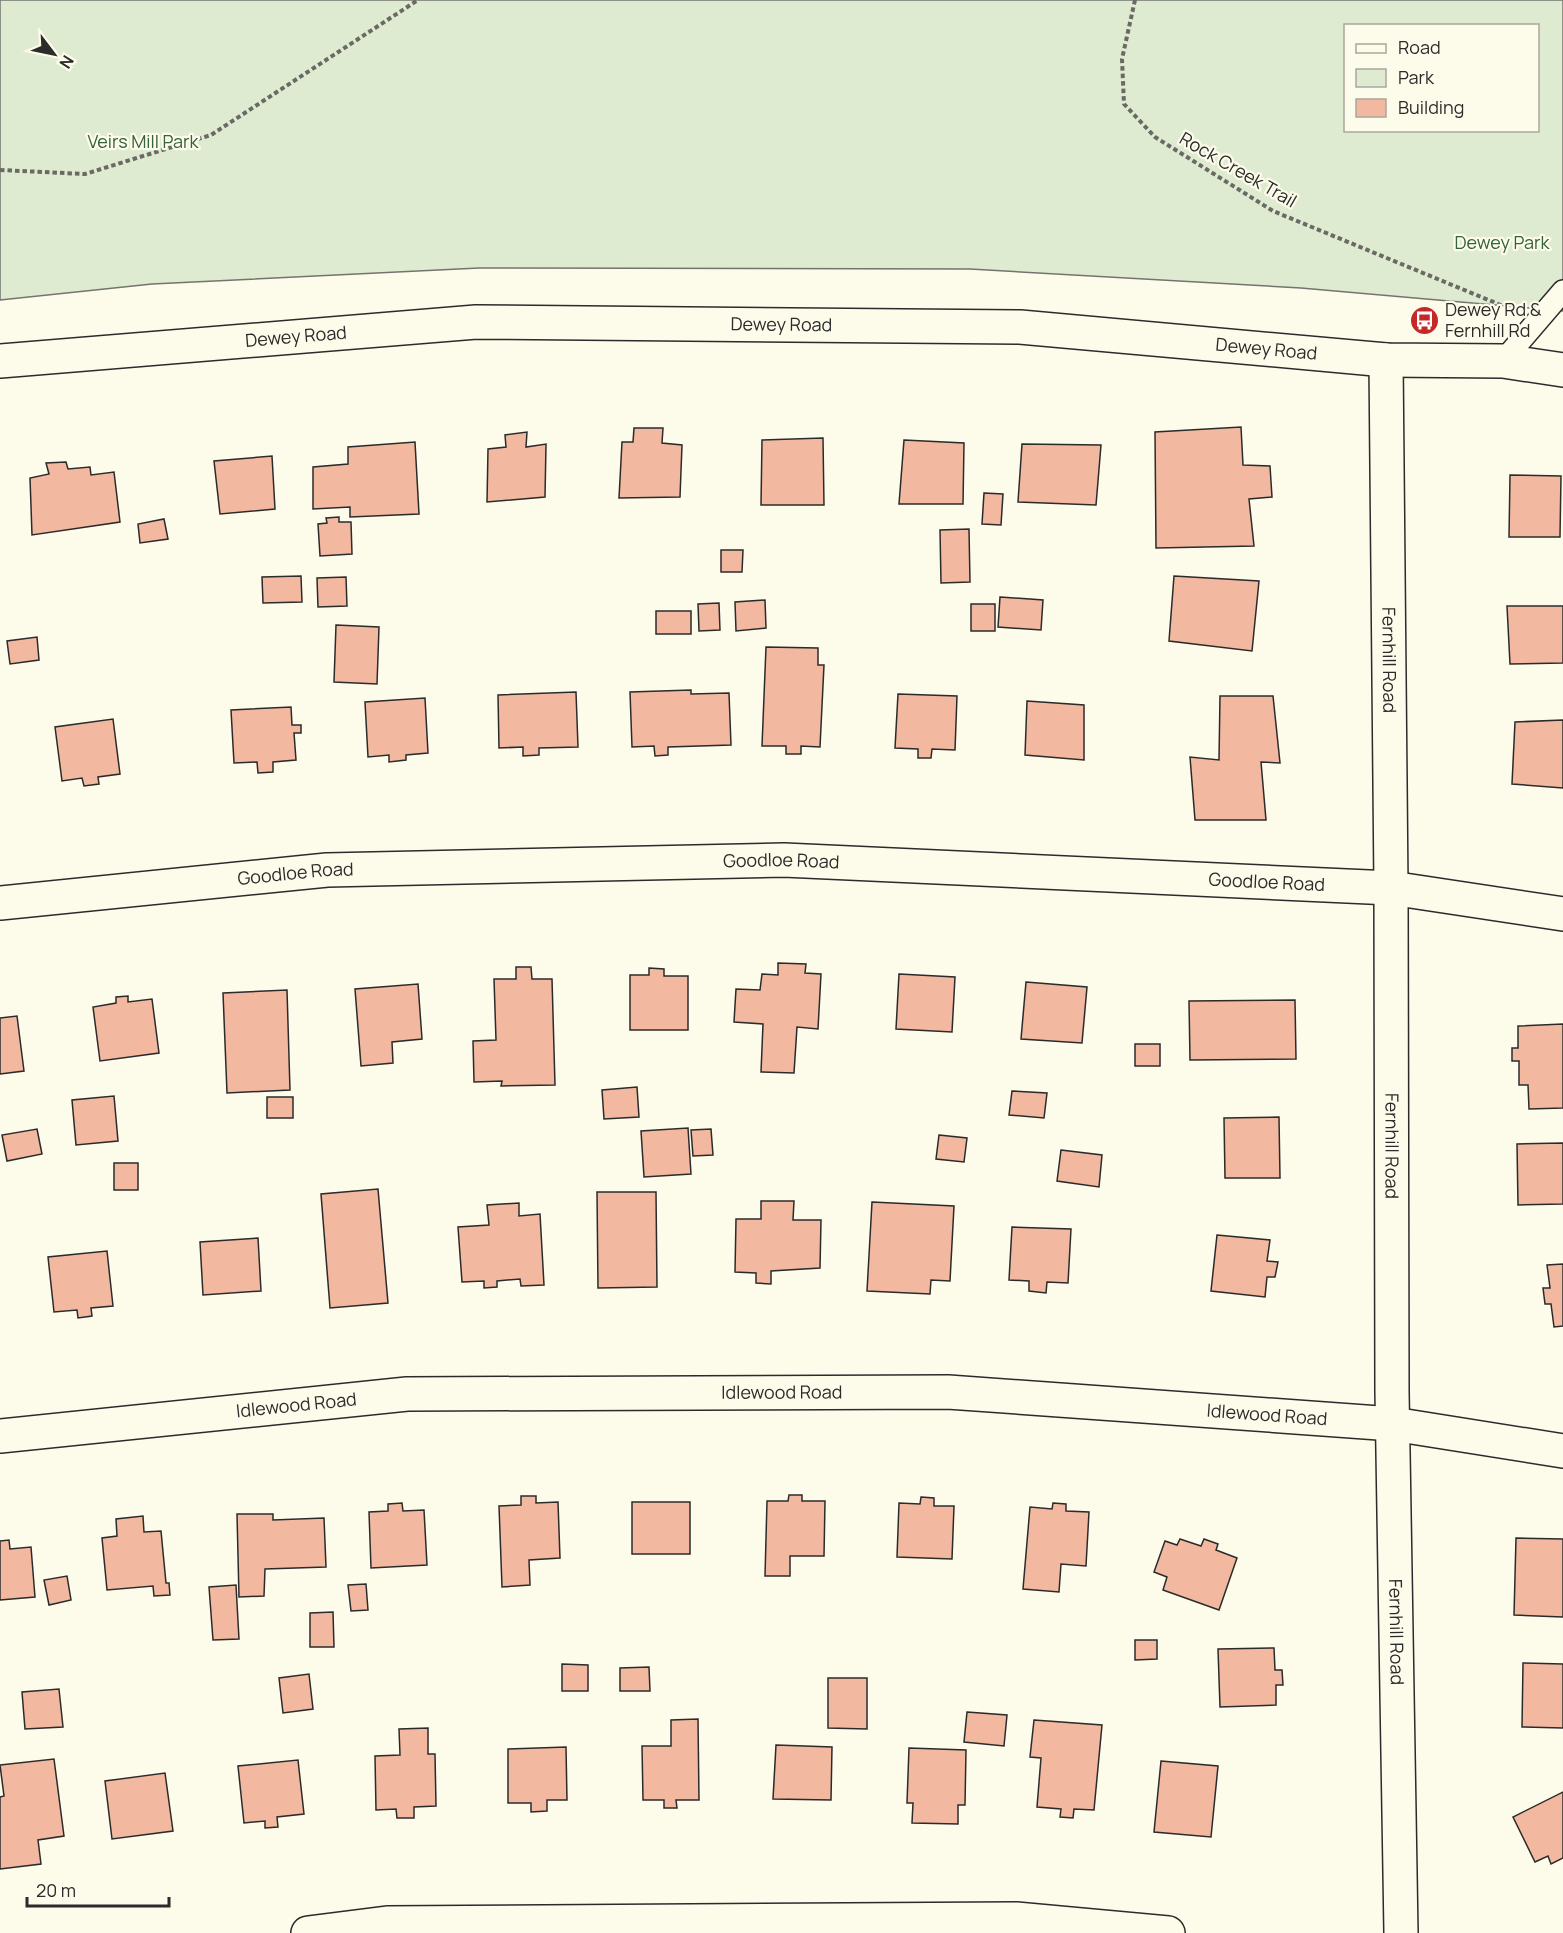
<svg xmlns="http://www.w3.org/2000/svg" width="1563" height="1933" font-family="Manrope,sans-serif">
  <style>
    .green { fill: #deebd1; stroke: #74746e; stroke-width: 1.5; fill-rule: evenodd }
    .building { fill: #f2b8a0; stroke: #2b2b2b; stroke-width: 1.5 }
    .lines { fill: none; stroke-linecap: round; stroke-linejoin: round }
    .service-casing { stroke: #2b2b2b; stroke-width: 24 }
    .minor-casing { stroke: #2b2b2b; stroke-width: 36 }
    .tertiary-casing { stroke: #2b2b2b; stroke-width: 36 }
    .path { stroke: #6a6964; stroke-width: 4; stroke-dasharray: 4.5 3; stroke-linecap: butt }
    .service { stroke: #fdfbea; stroke-width: 21 }
    .minor { stroke: #fdfbea; stroke-width: 33 }
    .tertiary { stroke: #fdfbea; stroke-width: 33 }
    .labels { text-anchor: middle; stroke-width: 4.5; stroke-linejoin: round; paint-order: stroke }
    .park-label { font-size: 18px; fill: #34623c; stroke: #fdfbea }
    .street-label { font-size: 18px; fill: #2b2b2b; stroke: #fdfbea }
    .poi-label { font-size: 18px; fill: #2b2b2b; stroke: #fdfbea; text-anchor: start }
  </style>
  <rect width="100%" height="100%" fill="#fdfbea"/>
  <!-- green -->
  <path class="green" d="M 0,0 L 1563,0 L 1563,311 L 1301,288 L 970,269 L 479,268 L 152,284 L 0,300 ZM 1346,26 L 1538,26 L 1538,130 L 1346,130 Z"/>
  <!-- building -->
  <g class="building">
    <path d="M 1241,427 L 1243,465 L 1270,466 L 1272,497 L 1249,499 L 1254,546 L 1156,548 L 1155,432 Z"/>
    <path d="M 634,428 L 663,428 L 662,443 L 682,445 L 680,497 L 619,498 L 622,442 L 633,442 Z"/>
    <path d="M 527,432 L 526,447 L 546,444 L 545,497 L 487,502 L 488,449 L 506,447 L 505,435 Z"/>
    <path d="M 823,438 L 824,505 L 761,505 L 762,440 Z"/>
    <path d="M 904,440 L 964,443 L 963,504 L 899,504 Z"/>
    <path d="M 415,442 L 419,514 L 350,517 L 350,507 L 313,509 L 313,467 L 348,464 L 348,447 Z"/>
    <path d="M 1022,444 L 1101,445 L 1096,505 L 1018,502 Z"/>
    <path d="M 272,456 L 275,509 L 220,514 L 214,461 Z"/>
    <path d="M 66,462 L 68,469 L 90,467 L 91,475 L 114,472 L 120,522 L 32,535 L 30,478 L 49,474 L 46,463 Z"/>
    <path d="M 1510,475 L 1561,476 L 1560,537 L 1509,537 Z"/>
    <path d="M 984,493 L 1003,494 L 1001,525 L 982,524 Z"/>
    <path d="M 339,517 L 339,522 L 351,522 L 352,554 L 320,556 L 318,524 L 327,523 L 326,518 Z"/>
    <path d="M 164,519 L 168,539 L 140,543 L 138,524 Z"/>
    <path d="M 969,529 L 970,582 L 941,583 L 940,530 Z"/>
    <path d="M 721,550 L 743,550 L 742,572 L 721,572 Z"/>
    <path d="M 301,576 L 302,602 L 263,603 L 262,577 Z"/>
    <path d="M 1174,576 L 1259,581 L 1252,651 L 1169,641 Z"/>
    <path d="M 346,577 L 347,606 L 318,607 L 317,578 Z"/>
    <path d="M 1000,597 L 1043,600 L 1041,630 L 998,627 Z"/>
    <path d="M 765,600 L 766,628 L 736,631 L 735,602 Z"/>
    <path d="M 719,603 L 720,630 L 699,631 L 698,604 Z"/>
    <rect x="971" y="604" width="24" height="27"/>
    <path d="M 1507,606 L 1563,606 L 1563,663 L 1510,664 Z"/>
    <rect x="656" y="611" width="35" height="23"/>
    <path d="M 336,625 L 379,627 L 377,684 L 334,682 Z"/>
    <path d="M 37,637 L 39,660 L 10,664 L 7,641 Z"/>
    <path d="M 766,647 L 818,648 L 818,665 L 824,665 L 820,747 L 801,746 L 801,754 L 786,754 L 786,746 L 762,746 Z"/>
    <path d="M 691,690 L 691,694 L 729,693 L 731,745 L 668,747 L 668,755 L 655,756 L 654,746 L 632,747 L 630,692 Z"/>
    <path d="M 576,692 L 578,747 L 539,748 L 539,755 L 523,756 L 523,747 L 499,748 L 498,695 Z"/>
    <path d="M 898,694 L 957,696 L 955,750 L 932,749 L 931,758 L 918,758 L 918,749 L 895,748 Z"/>
    <path d="M 1220,696 L 1273,696 L 1280,763 L 1261,762 L 1266,820 L 1195,820 L 1190,757 L 1219,760 Z"/>
    <path d="M 425,698 L 428,753 L 406,755 L 406,760 L 389,762 L 389,755 L 368,757 L 365,702 Z"/>
    <path d="M 1027,701 L 1084,705 L 1084,760 L 1025,755 Z"/>
    <path d="M 291,707 L 292,725 L 301,725 L 301,733 L 294,733 L 296,760 L 273,762 L 273,772 L 258,773 L 257,762 L 234,763 L 231,710 Z"/>
    <path d="M 113,719 L 120,774 L 98,777 L 99,784 L 84,786 L 82,778 L 62,781 L 55,727 Z"/>
    <path d="M 1563,720 L 1563,788 L 1512,784 L 1515,722 Z"/>
    <path d="M 778,963 L 806,964 L 805,973 L 821,974 L 818,1029 L 797,1027 L 794,1073 L 761,1072 L 763,1024 L 734,1022 L 736,989 L 760,990 L 762,974 L 778,975 Z"/>
    <path d="M 516,967 L 531,967 L 532,979 L 552,979 L 555,1085 L 501,1086 L 502,1081 L 474,1082 L 473,1041 L 496,1040 L 494,979 L 516,979 Z"/>
    <path d="M 649,968 L 664,969 L 664,976 L 688,976 L 688,1030 L 630,1030 L 630,975 L 649,975 Z"/>
    <path d="M 899,974 L 955,977 L 952,1032 L 896,1029 Z"/>
    <path d="M 1026,982 L 1087,987 L 1082,1043 L 1021,1039 Z"/>
    <path d="M 418,984 L 422,1039 L 392,1042 L 393,1063 L 361,1066 L 355,989 Z"/>
    <path d="M 287,990 L 290,1090 L 227,1093 L 223,993 Z"/>
    <path d="M 128,996 L 128,1002 L 152,999 L 159,1053 L 100,1061 L 93,1007 L 116,1003 L 116,997 Z"/>
    <path d="M 1295,1000 L 1296,1059 L 1190,1060 L 1189,1001 Z"/>
    <path d="M 17,1016 L 24,1071 L 0,1074 L 0,1018 Z"/>
    <path d="M 1563,1024 L 1563,1108 L 1529,1109 L 1528,1085 L 1519,1085 L 1519,1061 L 1512,1061 L 1512,1048 L 1518,1048 L 1518,1026 Z"/>
    <rect x="1135" y="1044" width="25" height="22"/>
    <path d="M 637,1087 L 639,1117 L 604,1119 L 602,1090 Z"/>
    <path d="M 1012,1091 L 1047,1093 L 1044,1118 L 1009,1115 Z"/>
    <path d="M 114,1096 L 118,1141 L 76,1145 L 72,1100 Z"/>
    <rect x="267" y="1097" width="26" height="21"/>
    <path d="M 1279,1117 L 1280,1178 L 1225,1178 L 1224,1118 Z"/>
    <path d="M 688,1128 L 691,1174 L 644,1177 L 641,1131 Z"/>
    <path d="M 37,1129 L 42,1154 L 7,1161 L 2,1135 Z"/>
    <path d="M 711,1129 L 713,1155 L 693,1156 L 691,1130 Z"/>
    <path d="M 939,1135 L 967,1138 L 964,1162 L 936,1159 Z"/>
    <path d="M 1563,1143 L 1563,1204 L 1518,1205 L 1517,1144 Z"/>
    <path d="M 1061,1150 L 1102,1155 L 1099,1187 L 1057,1181 Z"/>
    <rect x="114" y="1163" width="24" height="27"/>
    <path d="M 378,1189 L 388,1303 L 330,1308 L 321,1194 Z"/>
    <path d="M 597,1192 L 656,1192 L 657,1287 L 598,1288 Z"/>
    <path d="M 761,1201 L 794,1201 L 793,1220 L 821,1220 L 820,1268 L 771,1271 L 771,1284 L 756,1283 L 756,1273 L 735,1272 L 736,1219 L 761,1219 Z"/>
    <path d="M 872,1202 L 954,1206 L 950,1281 L 931,1280 L 930,1294 L 867,1291 Z"/>
    <path d="M 519,1203 L 519,1216 L 540,1214 L 544,1285 L 521,1286 L 520,1279 L 497,1281 L 497,1287 L 484,1288 L 484,1281 L 462,1282 L 458,1227 L 489,1225 L 487,1205 Z"/>
    <path d="M 1012,1227 L 1071,1229 L 1068,1283 L 1047,1282 L 1046,1293 L 1029,1291 L 1029,1281 L 1009,1280 Z"/>
    <path d="M 1217,1235 L 1270,1240 L 1267,1261 L 1278,1262 L 1275,1277 L 1267,1277 L 1265,1297 L 1211,1291 Z"/>
    <path d="M 258,1238 L 261,1291 L 203,1295 L 200,1242 Z"/>
    <path d="M 107,1251 L 113,1306 L 91,1308 L 92,1316 L 78,1318 L 77,1310 L 54,1312 L 48,1257 Z"/>
    <path d="M 1563,1264 L 1563,1326 L 1554,1327 L 1551,1304 L 1545,1304 L 1543,1288 L 1550,1288 L 1547,1265 Z"/>
    <path d="M 789,1495 L 802,1495 L 802,1501 L 825,1501 L 824,1556 L 790,1556 L 790,1576 L 765,1576 L 767,1501 L 788,1501 Z"/>
    <path d="M 521,1496 L 536,1496 L 536,1503 L 558,1502 L 560,1558 L 529,1560 L 530,1585 L 502,1587 L 499,1506 L 521,1505 Z"/>
    <path d="M 921,1497 L 934,1498 L 934,1506 L 954,1506 L 952,1559 L 897,1557 L 899,1503 L 920,1504 Z"/>
    <rect x="632" y="1502" width="58" height="52"/>
    <path d="M 402,1503 L 403,1511 L 424,1510 L 427,1565 L 371,1568 L 369,1512 L 388,1511 L 388,1504 Z"/>
    <path d="M 1053,1503 L 1066,1504 L 1066,1511 L 1089,1512 L 1086,1566 L 1061,1564 L 1059,1592 L 1023,1589 L 1030,1507 L 1052,1509 Z"/>
    <path d="M 237,1514 L 273,1514 L 273,1520 L 324,1518 L 326,1567 L 265,1569 L 264,1596 L 239,1597 Z"/>
    <path d="M 143,1516 L 144,1532 L 161,1531 L 166,1583 L 169,1583 L 170,1595 L 154,1596 L 153,1586 L 107,1590 L 102,1538 L 117,1536 L 116,1519 Z"/>
    <path d="M 1516,1538 L 1563,1539 L 1563,1617 L 1514,1615 Z"/>
    <path d="M 1180,1539 L 1201,1546 L 1204,1539 L 1218,1544 L 1216,1550 L 1237,1558 L 1219,1610 L 1163,1590 L 1167,1577 L 1154,1572 L 1165,1541 L 1177,1545 Z"/>
    <path d="M 9,1540 L 10,1549 L 31,1547 L 35,1597 L 0,1600 L 0,1541 Z"/>
    <path d="M 67,1576 L 71,1600 L 49,1605 L 44,1580 Z"/>
    <path d="M 366,1584 L 368,1610 L 351,1611 L 348,1585 Z"/>
    <path d="M 236,1585 L 239,1639 L 213,1640 L 209,1587 Z"/>
    <path d="M 333,1612 L 334,1647 L 310,1647 L 310,1613 Z"/>
    <path d="M 1135,1640 L 1157,1640 L 1157,1659 L 1135,1660 Z"/>
    <path d="M 1274,1648 L 1275,1670 L 1282,1670 L 1283,1685 L 1276,1685 L 1276,1705 L 1220,1707 L 1218,1649 Z"/>
    <path d="M 1523,1663 L 1563,1664 L 1563,1728 L 1522,1727 Z"/>
    <path d="M 562,1664 L 588,1665 L 588,1691 L 562,1691 Z"/>
    <path d="M 649,1667 L 650,1691 L 620,1691 L 620,1668 Z"/>
    <path d="M 309,1674 L 313,1709 L 283,1713 L 279,1678 Z"/>
    <path d="M 828,1678 L 867,1678 L 867,1729 L 828,1728 Z"/>
    <path d="M 59,1689 L 63,1727 L 25,1729 L 22,1692 Z"/>
    <path d="M 967,1712 L 1007,1715 L 1004,1746 L 964,1742 Z"/>
    <path d="M 698,1719 L 699,1800 L 676,1800 L 677,1808 L 664,1808 L 664,1800 L 643,1800 L 642,1746 L 671,1746 L 671,1720 Z"/>
    <path d="M 1034,1720 L 1102,1725 L 1094,1810 L 1074,1809 L 1073,1818 L 1060,1817 L 1061,1809 L 1037,1807 L 1041,1758 L 1030,1757 Z"/>
    <path d="M 428,1728 L 428,1754 L 435,1754 L 436,1806 L 414,1807 L 414,1818 L 397,1818 L 396,1809 L 376,1810 L 375,1756 L 400,1755 L 399,1729 Z"/>
    <path d="M 776,1745 L 832,1747 L 831,1800 L 773,1799 Z"/>
    <path d="M 566,1747 L 567,1800 L 547,1800 L 547,1811 L 531,1812 L 531,1803 L 508,1803 L 508,1749 Z"/>
    <path d="M 909,1748 L 966,1750 L 965,1805 L 958,1805 L 958,1824 L 912,1823 L 913,1803 L 907,1803 Z"/>
    <path d="M 54,1759 L 64,1836 L 38,1840 L 41,1864 L 0,1869 L 0,1797 L 4,1796 L 0,1765 Z"/>
    <path d="M 298,1760 L 304,1814 L 277,1817 L 278,1827 L 265,1828 L 265,1821 L 244,1823 L 238,1766 Z"/>
    <path d="M 1161,1761 L 1218,1766 L 1211,1837 L 1154,1832 Z"/>
    <path d="M 165,1773 L 173,1831 L 112,1839 L 105,1781 Z"/>
    <path d="M 1563,1792 L 1563,1858 L 1551,1864 L 1548,1856 L 1535,1862 L 1513,1817 Z"/>
  </g>
  <g class="lines">
    <defs>
      <path id="service" d="M 1503,361 L 1563,291"/>
      <g id="minor">
        <path id="s1" d="M 1386,360 L 1391,888 L 1392,1392 L 1401,1933"/>
        <path id="s2" d="M 0,903 L 327,870 L 784,860 L 1391,888 L 1563,914"/>
        <path id="s3" d="M 0,1436 L 407,1394 L 948,1392 L 1393,1424 L 1563,1451"/>
        <path d="M 308,1933 L 387,1923 L 1016,1919 L 1168,1933"/>
      </g>
      <g id="tertiary">
        <path id="s4" d="M 0,361 L 476,322 L 1020,327 L 1386,360 L 1503,361 L 1563,370"/>
      </g>
    </defs>
    <!-- service casing -->
    <use href="#service" class="service-casing"/>
    <!-- minor casing -->
    <use href="#minor" class="minor-casing"/>
    <!-- tertiary casing -->
    <use href="#tertiary" class="tertiary-casing"/>
    <!-- path -->
    <g class="path">
      <path d="M 1135,0 L 1122,59 L 1124,104 L 1155,137 L 1273,211 L 1503,306"/>
      <path d="M 0,170 L 85,174 L 211,135 L 418,0"/>
    </g>
    <!-- service -->
    <use href="#service" class="service"/>
    <!-- minor -->
    <use href="#minor" class="minor"/>
    <!-- tertiary -->
    <use href="#tertiary" class="tertiary"/>
  </g>
  <!-- icons -->
  <defs>
    <symbol id="bus-disc" viewBox="-11 -11 22 22"><circle r="9.5" fill="#c62828" stroke="#fdfbea"/><path d="M-5-6H5V4H4V6H2V4H-2V6H-4V4H-5ZM-3.5-4V0h7V-4ZM-3.5 1.2v1.5H-2V1.2ZM2 1.2v1.5H3.5V1.2Z" fill="#fff"/></symbol>
  </defs>
  <g fill-rule="evenodd">
    <use href="#bus-disc" x="1408" y="304" width="33" height="33"/>
  </g>
  <g class="labels">
    <!-- park labels -->
    <g class="park-label">
      <text x="143" y="148">Veirs Mill Park</text>
      <text x="1502" y="249">Dewey Park</text>
    </g>
    <!-- street labels -->
    <g class="street-label">
      <text transform="translate(1238 170) rotate(30)" y="6">Rock Creek Trail</text>
      <text dy="6" stroke="none"><textPath href="#s4" startOffset="783">Dewey Road</textPath></text>
      <text dy="6" stroke="none"><textPath href="#s4" startOffset="297">Dewey Road</textPath></text>
      <text dy="6" stroke="none"><textPath href="#s4" startOffset="1269">Dewey Road</textPath></text>
      <text dy="6" stroke="none"><textPath href="#s1" startOffset="300">Fernhill Road</textPath></text>
      <text dy="6" stroke="none"><textPath href="#s2" startOffset="783">Goodloe Road</textPath></text>
      <text dy="6" stroke="none"><textPath href="#s2" startOffset="297">Goodloe Road</textPath></text>
      <text dy="6" stroke="none"><textPath href="#s2" startOffset="1269">Goodloe Road</textPath></text>
      <text dy="6" stroke="none"><textPath href="#s1" startOffset="786">Fernhill Road</textPath></text>
      <text dy="6" stroke="none"><textPath href="#s3" startOffset="784">Idlewood Road</textPath></text>
      <text dy="6" stroke="none"><textPath href="#s3" startOffset="298">Idlewood Road</textPath></text>
      <text dy="6" stroke="none"><textPath href="#s3" startOffset="1270">Idlewood Road</textPath></text>
      <text dy="6" stroke="none"><textPath href="#s1" startOffset="1272">Fernhill Road</textPath></text>
    </g>
    <!-- poi labels -->
    <g class="poi-label">
      <text x="1445" y="316">Dewey Rd &amp;<tspan x="1445" dy="21">Fernhill Rd</tspan></text>
    </g>
  </g>
  <!-- legend -->
  <rect x="1344" y="24" width="195" height="108" fill="#fdfbea" stroke="#a9a89e" stroke-width="1.5"/>
  <rect x="1356" y="44" width="30" height="9" fill="#fdfbea" stroke="#a9a89e" stroke-width="1.5"/>
  <text x="1398" y="54" font-size="18" fill="#2b2b2b">Road</text>
  <rect x="1356" y="69" width="30" height="18" fill="#deebd1" stroke="#a9a89e" stroke-width="1.5"/>
  <text x="1398" y="84" font-size="18" fill="#2b2b2b">Park</text>
  <rect x="1356" y="99" width="30" height="18" fill="#f2b8a0" stroke="#a9a89e" stroke-width="1.5"/>
  <text x="1398" y="114" font-size="18" fill="#2b2b2b">Building</text>
  <!-- north arrow -->
  <g transform="translate(54 54) rotate(122)" stroke="#fdfbea" stroke-width="4.5" paint-order="stroke">
  <path d="M0-4.5L10 22L0 15L-10 22Z" fill="#2b2b2b"/>
  <text y="-9" font-size="16" font-weight="bold" text-anchor="middle" fill="#2b2b2b">N</text>
  </g>
  <!-- scale -->
  <path d="M27 1897v9h142v-9" fill="none" stroke="#2b2b2b" stroke-width="3"/>
  <text x="36" y="1897" font-size="18" fill="#2b2b2b" stroke="#fdfbea" stroke-width="4.5" paint-order="stroke">20 m</text>
</svg>
